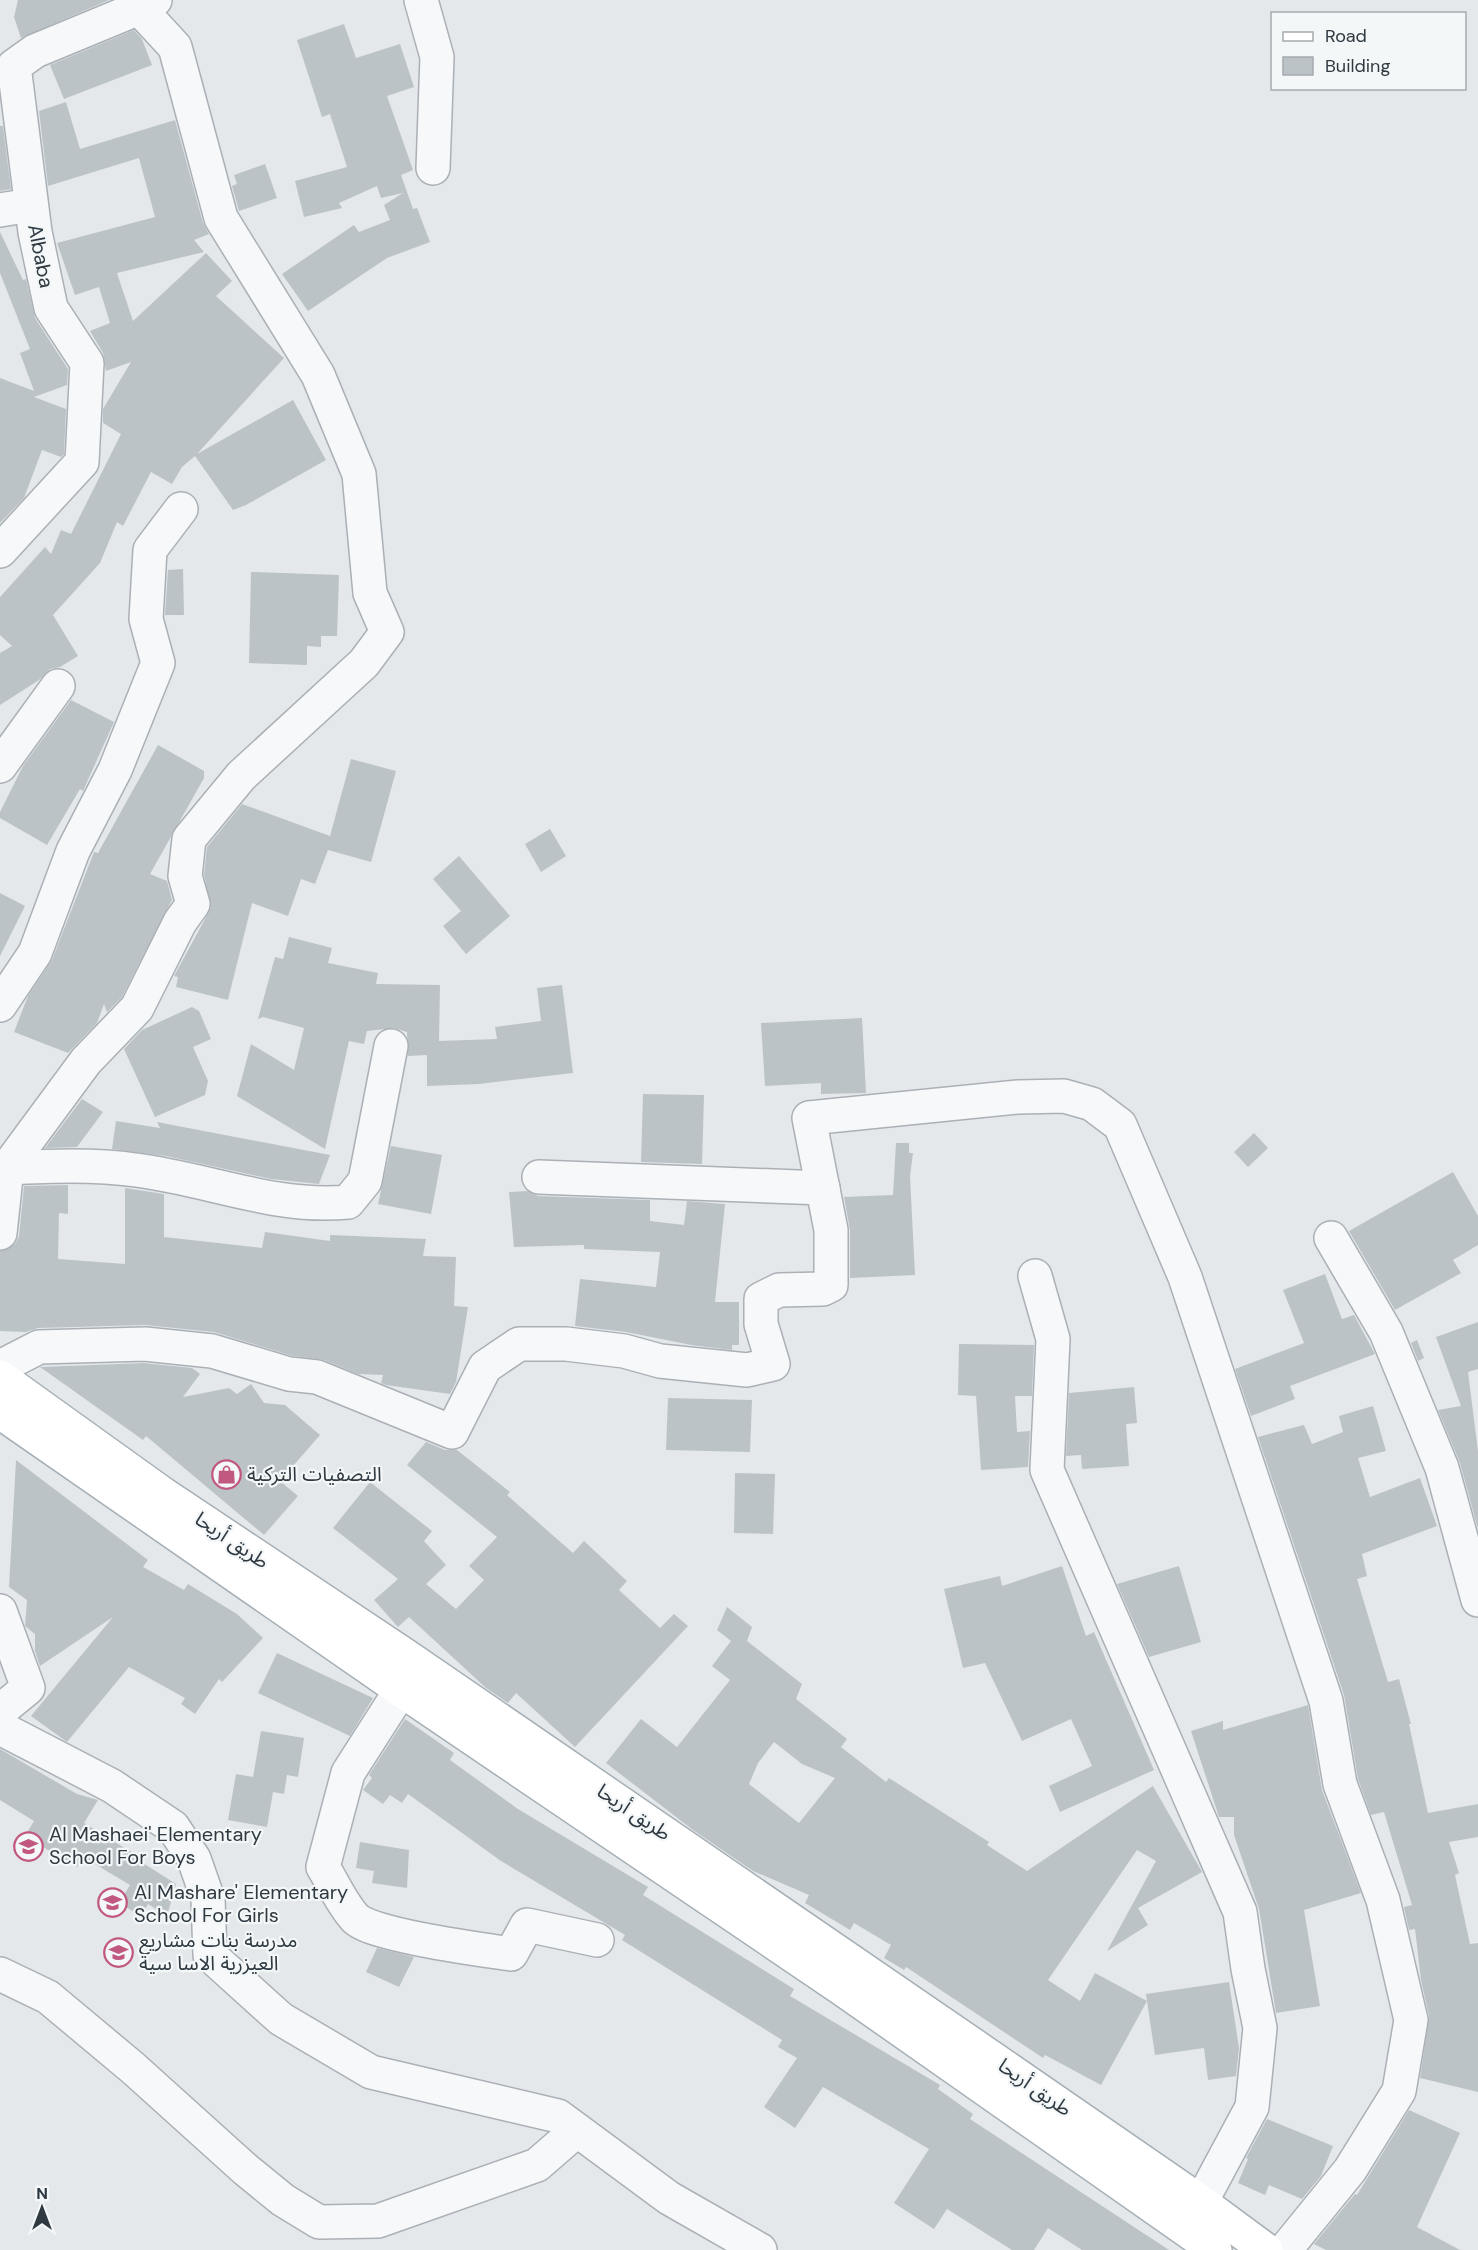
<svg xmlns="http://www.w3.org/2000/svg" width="1478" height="2250" font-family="'DM Sans','Noto Sans Arabic',sans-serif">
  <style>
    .building { fill: #bcc3c7; fill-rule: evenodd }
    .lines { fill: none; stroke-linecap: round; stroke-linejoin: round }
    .minor-casing { stroke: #aab0b5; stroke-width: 36 }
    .major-casing { stroke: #a5afb5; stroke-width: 36 }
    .minor { stroke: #f7f8f9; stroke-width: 33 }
    .major { stroke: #fff; stroke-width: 33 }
    .labels { text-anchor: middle; stroke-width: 4.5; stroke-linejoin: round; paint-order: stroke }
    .street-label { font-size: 20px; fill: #2e3941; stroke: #f4f7f8 }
    .poi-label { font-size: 20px; fill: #2e3941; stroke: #f4f7f8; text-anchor: start }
  </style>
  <rect width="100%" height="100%" fill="#e4e8eb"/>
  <!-- building -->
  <g class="building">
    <path d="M 18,0 L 109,0 L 21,38 L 14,17 Z"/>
    <path d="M 344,24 L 356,58 L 400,44 L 414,87 L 387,96 L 413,170 L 401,175 L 413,209 L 417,208 L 430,242 L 387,258 L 308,311 L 282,274 L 354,225 L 359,232 L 390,220 L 384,205 L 403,193 L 381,198 L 377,186 L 339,203 L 342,208 L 304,217 L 295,181 L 347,167 L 330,114 L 322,117 L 297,40 Z"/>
    <path d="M 134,30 L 142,39 L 152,65 L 64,99 L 50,65 Z"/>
    <path d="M 66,102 L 80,149 L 175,120 L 203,223 L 209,234 L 194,240 L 204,252 L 117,273 L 133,321 L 206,253 L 232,281 L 216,296 L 284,358 L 197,454 L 293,400 L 326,460 L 246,505 L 233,510 L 195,456 L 182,467 L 172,484 L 151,472 L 123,526 L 117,522 L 100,563 L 53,615 L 78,656 L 60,667 L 50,669 L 39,680 L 0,705 L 0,653 L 12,646 L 0,635 L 0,597 L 45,547 L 51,554 L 61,530 L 71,534 L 121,434 L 103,423 L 103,409 L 131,362 L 106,371 L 103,353 L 90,331 L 110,323 L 99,287 L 75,295 L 57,243 L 155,217 L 139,158 L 48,186 L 39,111 Z"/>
    <path d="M 0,126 L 3,126 L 11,189 L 0,191 Z"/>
    <path d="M 265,164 L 277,198 L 239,211 L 232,186 L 237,184 L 234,175 Z"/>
    <path d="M 0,232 L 23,280 L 26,279 L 35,318 L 68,369 L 67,385 L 34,397 L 66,409 L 64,454 L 61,457 L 42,450 L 24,498 L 0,523 L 0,378 L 34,391 L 20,353 L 30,349 L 0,273 Z"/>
    <path d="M 183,569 L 184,615 L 165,615 L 168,570 Z"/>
    <path d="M 251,572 L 339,575 L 337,636 L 321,636 L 321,647 L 307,646 L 307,665 L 249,663 Z"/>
    <path d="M 71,700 L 114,722 L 83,791 L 80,789 L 47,845 L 0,818 L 0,812 L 23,766 Z"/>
    <path d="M 158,745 L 204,771 L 204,778 L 150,874 L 167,881 L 172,900 L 122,997 L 107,1012 L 104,1004 L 97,1023 L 68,1053 L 14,1032 L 28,996 L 52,960 L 94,852 L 98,853 Z"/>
    <path d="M 351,759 L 396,771 L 371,862 L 328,850 L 315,884 L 301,879 L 288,916 L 252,903 L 228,1000 L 176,987 L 178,977 L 174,976 L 211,908 L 204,874 L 207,847 L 242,804 L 330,836 Z"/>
    <path d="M 550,829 L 566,856 L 541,872 L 525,844 Z"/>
    <path d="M 459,856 L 510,916 L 466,954 L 443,926 L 461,911 L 433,879 Z"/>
    <path d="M 0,893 L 25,906 L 0,956 Z"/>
    <path d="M 289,937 L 332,948 L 328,963 L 378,973 L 376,984 L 440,985 L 439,1041 L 497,1039 L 495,1027 L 541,1021 L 537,988 L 562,985 L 573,1073 L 479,1084 L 427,1086 L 427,1055 L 408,1056 L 407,1032 L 394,1028 L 367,1031 L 364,1044 L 349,1041 L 325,1149 L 237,1096 L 251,1044 L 294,1070 L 304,1028 L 263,1017 L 258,1019 L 275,957 L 283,959 Z"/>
    <path d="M 192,1007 L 199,1011 L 211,1039 L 193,1047 L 208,1081 L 205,1095 L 155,1117 L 124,1049 L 142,1030 Z"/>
    <path d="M 862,1018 L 866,1093 L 821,1094 L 821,1083 L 765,1086 L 761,1023 Z"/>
    <path d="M 643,1094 L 704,1095 L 702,1164 L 641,1162 Z"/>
    <path d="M 82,1099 L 103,1112 L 77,1147 L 45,1148 Z"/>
    <path d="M 116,1121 L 160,1128 L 157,1122 L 330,1155 L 319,1184 L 271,1179 L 166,1156 L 112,1149 Z"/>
    <path d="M 1254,1133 L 1268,1148 L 1248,1167 L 1234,1152 Z"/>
    <path d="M 896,1143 L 909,1143 L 909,1153 L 913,1153 L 910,1176 L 915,1275 L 850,1278 L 850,1230 L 844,1197 L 893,1195 Z"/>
    <path d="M 391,1146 L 442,1155 L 431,1214 L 378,1204 Z"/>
    <path d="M 1453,1172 L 1478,1216 L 1478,1245 L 1453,1260 L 1461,1273 L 1395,1310 L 1349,1231 Z"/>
    <path d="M 68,1185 L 68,1214 L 59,1213 L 58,1259 L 125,1264 L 125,1188 L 164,1194 L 164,1237 L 262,1248 L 265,1232 L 330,1241 L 330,1235 L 426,1239 L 423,1256 L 456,1257 L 454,1306 L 468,1307 L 456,1382 L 450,1394 L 386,1385 L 381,1383 L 383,1375 L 358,1374 L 324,1360 L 293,1356 L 214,1332 L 145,1325 L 38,1328 L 26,1332 L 0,1331 L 0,1251 L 15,1244 L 19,1236 L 24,1186 Z"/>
    <path d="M 527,1191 L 538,1196 L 650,1200 L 650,1221 L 684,1225 L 687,1201 L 725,1204 L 715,1302 L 739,1302 L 739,1345 L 732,1345 L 732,1350 L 691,1345 L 626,1332 L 575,1326 L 580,1279 L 656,1287 L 660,1252 L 584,1249 L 584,1245 L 514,1247 L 509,1192 Z"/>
    <path d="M 1325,1274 L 1342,1319 L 1354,1315 L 1375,1354 L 1290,1386 L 1295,1399 L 1251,1416 L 1235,1369 L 1304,1343 L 1283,1290 Z"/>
    <path d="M 1478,1322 L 1478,1369 L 1468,1372 L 1478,1451 L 1478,1529 L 1460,1463 L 1438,1410 L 1461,1406 L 1436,1337 Z"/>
    <path d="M 1417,1340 L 1424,1358 L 1418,1361 L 1411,1343 Z"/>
    <path d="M 959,1344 L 1034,1345 L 1032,1396 L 1015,1396 L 1017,1432 L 1030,1431 L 1028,1467 L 981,1470 L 976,1396 L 958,1395 Z"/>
    <path d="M 144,1363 L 192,1368 L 200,1374 L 183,1397 L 229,1388 L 237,1394 L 251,1384 L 264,1403 L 285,1405 L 320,1435 L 280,1481 L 298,1496 L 264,1535 L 146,1436 L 143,1440 L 40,1367 Z"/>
    <path d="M 1134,1387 L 1137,1423 L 1126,1424 L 1129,1466 L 1082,1469 L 1081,1455 L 1066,1456 L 1069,1393 Z"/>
    <path d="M 668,1398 L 752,1400 L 750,1452 L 666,1450 Z"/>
    <path d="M 1373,1406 L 1386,1451 L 1358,1458 L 1370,1497 L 1420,1478 L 1437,1526 L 1362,1554 L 1367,1576 L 1357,1579 L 1388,1682 L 1399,1679 L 1411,1724 L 1409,1724 L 1428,1813 L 1478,1804 L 1478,1837 L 1449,1842 L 1459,1873 L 1455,1875 L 1470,1944 L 1478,1943 L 1478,2092 L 1420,2078 L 1429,2016 L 1421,1980 L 1415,1929 L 1409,1930 L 1404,1907 L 1412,1905 L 1384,1812 L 1371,1815 L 1358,1779 L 1344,1695 L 1258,1437 L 1304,1425 L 1312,1444 L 1343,1432 L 1339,1416 Z"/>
    <path d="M 426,1442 L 445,1450 L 457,1450 L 510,1492 L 507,1495 L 573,1553 L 584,1541 L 627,1581 L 619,1590 L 660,1628 L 674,1614 L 688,1626 L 575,1747 L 516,1693 L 508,1703 L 486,1688 L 409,1617 L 398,1627 L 374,1600 L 398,1579 L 333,1528 L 370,1482 L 432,1531 L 424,1541 L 446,1565 L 426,1584 L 456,1609 L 484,1580 L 469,1566 L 497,1537 L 407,1465 Z"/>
    <path d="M 16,1460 L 148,1560 L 143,1567 L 184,1590 L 188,1584 L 237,1614 L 263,1638 L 222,1682 L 219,1679 L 195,1714 L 181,1704 L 185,1698 L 129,1667 L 67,1742 L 31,1716 L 113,1617 L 40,1666 L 35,1651 L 35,1634 L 25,1626 L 27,1600 L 9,1587 Z"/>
    <path d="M 735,1473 L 775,1474 L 773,1534 L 734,1533 Z"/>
    <path d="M 1062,1566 L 1086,1636 L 1094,1632 L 1154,1770 L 1060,1812 L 1049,1786 L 1092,1766 L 1071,1719 L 1022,1741 L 985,1663 L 963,1668 L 944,1589 L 1000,1576 L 1002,1586 Z"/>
    <path d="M 1179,1566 L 1201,1642 L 1149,1657 L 1117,1584 Z"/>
    <path d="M 727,1607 L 752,1627 L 747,1641 L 802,1684 L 796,1699 L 847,1739 L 841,1747 L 886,1782 L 889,1778 L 989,1842 L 987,1845 L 1027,1871 L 1153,1786 L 1202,1872 L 1138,1908 L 1148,1925 L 1107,1951 L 1156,1861 L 1137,1850 L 1048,1980 L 1080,2001 L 1095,1973 L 1147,2001 L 1101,2085 L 1045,2055 L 1043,2058 L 906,1967 L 904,1970 L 884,1958 L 891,1945 L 854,1923 L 850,1930 L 805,1903 L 809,1895 L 753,1871 L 693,1830 L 606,1763 L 641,1719 L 677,1747 L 730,1680 L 712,1666 L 731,1641 L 717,1630 ZM 774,1742 L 802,1764 L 835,1778 L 799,1823 L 749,1784 L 758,1763 Z"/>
    <path d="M 277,1653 L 373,1698 L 350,1736 L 258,1693 Z"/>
    <path d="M 1308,1705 L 1322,1790 L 1361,1893 L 1304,1910 L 1320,2006 L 1276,2013 L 1259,1909 L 1234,1835 L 1234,1817 L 1219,1817 L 1191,1731 L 1223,1721 L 1223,1730 Z"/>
    <path d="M 405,1719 L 454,1753 L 450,1760 L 518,1809 L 648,1887 L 643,1895 L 794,1989 L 790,1996 L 940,2085 L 938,2089 L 973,2114 L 970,2119 L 1169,2250 L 1082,2250 L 1048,2228 L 1034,2250 L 1012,2250 L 947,2209 L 934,2229 L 894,2203 L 929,2149 L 823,2087 L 795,2128 L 764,2107 L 797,2058 L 778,2047 L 782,2040 L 622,1940 L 625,1935 L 501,1861 L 408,1794 L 402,1803 L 390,1795 L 383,1804 L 363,1790 L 372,1778 L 369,1775 Z"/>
    <path d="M 261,1731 L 304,1738 L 298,1777 L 287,1775 L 284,1794 L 273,1792 L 267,1827 L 228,1820 L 236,1774 L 253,1777 Z"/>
    <path d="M 0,1749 L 77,1794 L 98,1800 L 84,1823 L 133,1853 L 143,1863 L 176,1884 L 167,1916 L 148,1904 L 141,1916 L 119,1903 L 130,1885 L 83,1857 L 77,1867 L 43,1847 L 39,1855 L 20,1844 L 34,1821 L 0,1800 Z"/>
    <path d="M 360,1842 L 409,1850 L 407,1888 L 372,1883 L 374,1871 L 356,1868 Z"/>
    <path d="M 377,1948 L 414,1957 L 399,1987 L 366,1972 Z"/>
    <path d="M 1229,1982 L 1239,2048 L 1236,2076 L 1208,2080 L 1204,2048 L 1155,2055 L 1146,1994 Z"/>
    <path d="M 1409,2110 L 1460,2133 L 1417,2227 L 1460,2250 L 1326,2250 L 1314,2244 L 1355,2194 L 1357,2195 Z"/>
    <path d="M 1267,2119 L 1333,2146 L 1321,2176 L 1302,2199 L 1269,2185 L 1265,2195 L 1238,2183 L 1248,2159 L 1246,2158 Z"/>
  </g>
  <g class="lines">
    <defs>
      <g id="minor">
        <path d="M 421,0 L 437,57 L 433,168"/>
        <path d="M 0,210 L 31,205"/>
        <path d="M 0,551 L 82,462 L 87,363 L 51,308 L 35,232 L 14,66 L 35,51 L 139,8 L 135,0"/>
        <path d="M 0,766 L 58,686"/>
        <path d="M 0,1005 L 35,953 L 73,851 L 115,770 L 158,663 L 146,619 L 150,550 L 181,509"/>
        <path d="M 7,1168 C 50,1166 93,1164 136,1170 C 208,1179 275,1209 348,1202 L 365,1181 L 391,1046"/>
        <path d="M 539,1177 L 823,1188"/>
        <path d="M 0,1233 L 7,1168 L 86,1061 L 137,1008 L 180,922 L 193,904 L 185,876 L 189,839 L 241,776 L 364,663 L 387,632 L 370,593 L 359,474 L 318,375 L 221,218 L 175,47 L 139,8 L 155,0"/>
        <path d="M 1331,1238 L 1386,1332 L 1442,1468 L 1478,1600"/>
        <path d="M 1035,1276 L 1053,1339 L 1047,1470 L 1240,1912 L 1248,1969 L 1260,2028 L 1252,2107 L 1201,2202"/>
        <path d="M 0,1367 L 39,1347 L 145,1344 L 212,1351 L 289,1374 L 317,1377 L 452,1432 L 485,1367 L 519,1344 L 566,1344 L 624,1351 L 660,1361 L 747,1370 L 773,1364 L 761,1324 L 761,1299 L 779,1290 L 823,1289 L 831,1285 L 831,1230 L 809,1118 L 1018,1097 L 1064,1096 L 1092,1104 L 1120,1125 L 1185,1277 L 1326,1701 L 1340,1784 L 1383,1900 L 1411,2020 L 1399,2091 L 1350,2170 L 1285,2250"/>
        <path d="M 0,1611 L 28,1688 L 0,1711"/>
        <path d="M 401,1690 L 348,1773 L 323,1867 C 333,1883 342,1904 355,1918 C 370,1935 484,1950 511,1954 L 527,1925 L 597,1940"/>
        <path d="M 0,1724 L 8,1732 L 112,1786 L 173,1827 L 194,1859 L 208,1899 L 210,1955 L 281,2019 L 371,2072 L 558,2116 L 669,2198 L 760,2250"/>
        <path d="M 0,1974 L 48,1997 L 133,2068 L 245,2169 L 283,2200 L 319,2222 L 378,2221 L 537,2165 L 575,2132"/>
      </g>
      <g id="major">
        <path d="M 0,1377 L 163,1494 L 406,1656 L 982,2051 L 1201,2202 L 1266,2250"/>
        <path d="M 0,1412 L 401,1690 L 841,1988 L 1215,2250"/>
      </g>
    </defs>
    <!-- minor casing -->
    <use href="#minor" class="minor-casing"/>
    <!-- major casing -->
    <use href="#major" class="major-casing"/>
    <!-- minor -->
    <use href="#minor" class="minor"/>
    <!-- major -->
    <use href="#major" class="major"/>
  </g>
  <!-- icons -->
  <defs>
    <symbol id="shop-ring" viewBox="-11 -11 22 22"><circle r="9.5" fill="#f4f7f8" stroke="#c15880" stroke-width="1.5"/><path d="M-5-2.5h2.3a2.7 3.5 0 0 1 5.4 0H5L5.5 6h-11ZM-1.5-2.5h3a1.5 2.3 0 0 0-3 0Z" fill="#c15880"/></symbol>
    <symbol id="school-ring" viewBox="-11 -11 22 22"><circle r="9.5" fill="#f4f7f8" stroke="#c15880" stroke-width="1.5"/><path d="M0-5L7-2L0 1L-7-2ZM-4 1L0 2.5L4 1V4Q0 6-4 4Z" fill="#c15880"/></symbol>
  </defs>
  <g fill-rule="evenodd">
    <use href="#shop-ring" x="210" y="1458" width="33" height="33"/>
    <use href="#school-ring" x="12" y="1830" width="33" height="33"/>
    <use href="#school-ring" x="96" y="1886" width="33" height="33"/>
    <use href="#school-ring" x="102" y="1936" width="33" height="33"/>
  </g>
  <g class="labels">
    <!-- street labels -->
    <g class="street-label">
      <text transform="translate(41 256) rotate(79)" y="7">Albaba</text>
      <text transform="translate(232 1540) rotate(34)" y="7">طريق أريحا</text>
      <text transform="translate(634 1812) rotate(34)" y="7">طريق أريحا</text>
      <text transform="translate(1035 2087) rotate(35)" y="7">طريق أريحا</text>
    </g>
    <!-- poi labels -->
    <g class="poi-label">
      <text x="247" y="1481">التصفيات التركية</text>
      <text x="49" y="1841">Al Mashaei' Elementary<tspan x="49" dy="23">School For Boys</tspan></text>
      <text x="134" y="1899">Al Mashare' Elementary<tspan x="134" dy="23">School For Girls</tspan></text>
      <text x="139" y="1947">مدرسة بنات مشاريع<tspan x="139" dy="23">العيزرية الاسا سية</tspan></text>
    </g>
  </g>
  <!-- legend -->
  <rect x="1271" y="12" width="195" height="78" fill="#f4f7f8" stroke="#a5abaf" stroke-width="1.5"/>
  <rect x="1283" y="32" width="30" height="9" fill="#ffffff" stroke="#a5abaf" stroke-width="1.5"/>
  <text x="1325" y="42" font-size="18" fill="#2e3941">Road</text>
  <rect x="1283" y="57" width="30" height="18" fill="#bcc3c7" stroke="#a5abaf" stroke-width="1.5"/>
  <text x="1325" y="72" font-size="18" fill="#2e3941">Building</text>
  <!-- north arrow -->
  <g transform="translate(42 2208)" stroke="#f4f7f8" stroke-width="4.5" paint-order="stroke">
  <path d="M0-4.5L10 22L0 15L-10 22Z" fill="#2e3941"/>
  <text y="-9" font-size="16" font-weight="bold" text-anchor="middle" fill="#2e3941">N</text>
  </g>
</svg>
